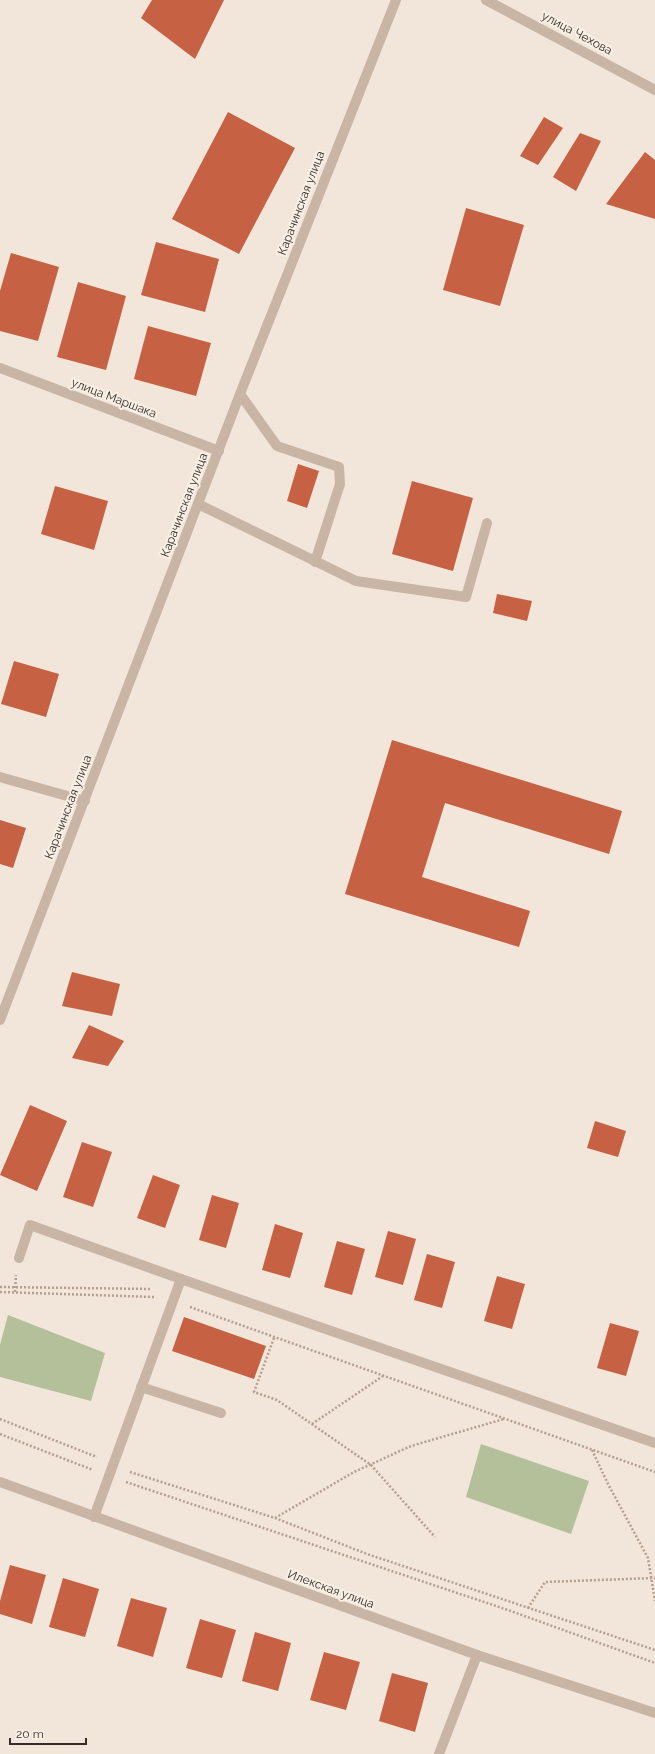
<svg xmlns="http://www.w3.org/2000/svg" width="655" height="1754" font-family="Raleway,sans-serif">
  <style>
    .green { fill: #b3c09a }
    .building { fill: #c66143 }
    .lines { fill: none; stroke-linecap: round; stroke-linejoin: round }
    .path { stroke: #b59f90; stroke-width: 2.5; stroke-dasharray: 2 2; stroke-linecap: butt }
    .service { stroke: #c9b5a5; stroke-width: 10 }
    .minor { stroke: #c9b5a5; stroke-width: 10 }
    .tertiary { stroke: #c9b5a5; stroke-width: 10 }
    .labels { text-anchor: middle; stroke-width: 4; stroke-linejoin: round; paint-order: stroke }
    .street-label { font-size: 12px; fill: #352b27; stroke: #f9f0e5 }
  </style>
  <rect width="100%" height="100%" fill="#f1e6d9"/>
  <!-- green -->
  <g class="green">
    <path d="M 8,1315 L 105,1353 L 91,1401 L 0,1377 L 0,1345 Z"/>
    <path d="M 481,1444 L 589,1481 L 571,1534 L 466,1497 Z"/>
  </g>
  <!-- building -->
  <g class="building">
    <path d="M 152,0 L 224,0 L 195,59 L 141,18 Z"/>
    <path d="M 228,112 L 295,148 L 239,254 L 172,219 Z"/>
    <path d="M 544,117 L 563,128 L 538,165 L 520,156 Z"/>
    <path d="M 580,133 L 601,141 L 576,191 L 553,177 Z"/>
    <path d="M 645,152 L 655,160 L 655,219 L 606,204 Z"/>
    <path d="M 466,208 L 524,225 L 500,306 L 443,290 Z"/>
    <path d="M 156,242 L 219,259 L 205,312 L 141,295 Z"/>
    <path d="M 11,253 L 59,267 L 38,341 L 0,331 L 0,291 Z"/>
    <path d="M 78,282 L 126,296 L 106,370 L 57,357 Z"/>
    <path d="M 148,326 L 211,343 L 196,396 L 134,379 Z"/>
    <path d="M 298,464 L 319,471 L 307,508 L 287,501 Z"/>
    <path d="M 412,481 L 473,498 L 453,571 L 392,554 Z"/>
    <path d="M 55,486 L 108,501 L 94,550 L 41,534 Z"/>
    <path d="M 497,594 L 532,601 L 527,621 L 493,613 Z"/>
    <path d="M 14,661 L 59,674 L 46,717 L 1,704 Z"/>
    <path d="M 392,740 L 622,811 L 609,854 L 445,803 L 422,877 L 530,911 L 519,947 L 345,894 Z"/>
    <path d="M 0,820 L 26,828 L 13,868 L 0,864 Z"/>
    <path d="M 72,972 L 120,984 L 112,1016 L 62,1006 Z"/>
    <path d="M 89,1025 L 124,1041 L 108,1066 L 72,1058 Z"/>
    <path d="M 30,1105 L 67,1121 L 37,1191 L 0,1175 Z"/>
    <path d="M 595,1121 L 626,1131 L 618,1157 L 587,1148 Z"/>
    <path d="M 82,1142 L 112,1152 L 93,1207 L 63,1197 Z"/>
    <path d="M 153,1175 L 180,1185 L 165,1228 L 137,1218 Z"/>
    <path d="M 212,1195 L 239,1203 L 226,1248 L 199,1240 Z"/>
    <path d="M 275,1224 L 303,1233 L 290,1278 L 262,1270 Z"/>
    <path d="M 388,1231 L 416,1239 L 403,1285 L 375,1277 Z"/>
    <path d="M 337,1241 L 365,1249 L 352,1295 L 324,1287 Z"/>
    <path d="M 427,1254 L 455,1262 L 442,1308 L 414,1300 Z"/>
    <path d="M 497,1276 L 525,1284 L 512,1329 L 484,1321 Z"/>
    <path d="M 184,1317 L 266,1346 L 254,1379 L 172,1351 Z"/>
    <path d="M 610,1323 L 639,1331 L 626,1376 L 597,1368 Z"/>
    <path d="M 10,1565 L 46,1575 L 32,1624 L 0,1614 L 0,1601 Z"/>
    <path d="M 63,1578 L 99,1589 L 85,1637 L 49,1627 Z"/>
    <path d="M 131,1598 L 167,1608 L 153,1657 L 117,1646 Z"/>
    <path d="M 200,1619 L 236,1630 L 222,1678 L 186,1668 Z"/>
    <path d="M 255,1632 L 291,1643 L 278,1691 L 242,1681 Z"/>
    <path d="M 324,1652 L 360,1662 L 346,1710 L 310,1700 Z"/>
    <path d="M 392,1673 L 428,1683 L 415,1732 L 379,1721 Z"/>
  </g>
  <g class="lines">
    <!-- path -->
    <g class="path">
      <path d="M 0,1287 L 152,1289"/>
      <path d="M 0,1292 L 155,1297"/>
      <path d="M 15,1292 L 16,1275"/>
      <path d="M 190,1307 L 655,1472"/>
      <path d="M 274,1338 L 254,1392 L 277,1400 L 371,1465 L 435,1537"/>
      <path d="M 0,1419 L 97,1457"/>
      <path d="M 312,1424 L 383,1376"/>
      <path d="M 0,1434 L 93,1470"/>
      <path d="M 592,1450 L 608,1484 L 648,1558 L 655,1601"/>
      <path d="M 130,1472 L 275,1518 L 367,1554 L 655,1650"/>
      <path d="M 126,1482 L 505,1609 L 655,1663"/>
      <path d="M 275,1518 L 354,1472 L 411,1446 L 504,1419"/>
      <path d="M 528,1608 L 545,1582 L 655,1578"/>
    </g>
    <!-- service -->
    <g class="service">
      <path d="M 240,394 L 277,446 L 339,467 L 340,484 L 315,562"/>
      <path d="M 198,504 L 356,581 L 466,597 L 487,523"/>
      <path d="M 19,1258 L 30,1225 L 181,1279 L 655,1443"/>
      <path d="M 141,1387 L 221,1413"/>
      <path d="M 94,1517 L 181,1279"/>
    </g>
    <!-- minor -->
    <g class="minor">
      <path d="M 486,0 L 655,90"/>
      <path d="M 0,368 L 219,451"/>
      <path d="M 0,777 L 85,801"/>
      <path d="M 439,1754 L 477,1655"/>
    </g>
    <!-- tertiary -->
    <g class="tertiary">
      <path d="M 0,1020 L 240,394 L 396,0"/>
      <path d="M 0,1482 L 477,1655 L 655,1713"/>
    </g>
  </g>
  <g class="labels">
    <!-- street labels -->
    <g class="street-label">
      <text transform="translate(577 33) rotate(28)" y="4">улица Чехова</text>
      <text transform="translate(301 203) rotate(-69)" y="4">Карачинская улица</text>
      <text transform="translate(114 398) rotate(21)" y="4">улица Маршака</text>
      <text transform="translate(184 505) rotate(-69)" y="4">Карачинская улица</text>
      <text transform="translate(68 807) rotate(-69)" y="4">Карачинская улица</text>
      <text transform="translate(331 1589) rotate(20)" y="4">Илекская улица</text>
    </g>
  </g>
  <!-- scale -->
  <path d="M10 1738v6h76v-6" fill="none" stroke="#352b27" stroke-width="2"/>
  <text x="16" y="1738" font-size="12" fill="#352b27" stroke="#f9f0e5" stroke-width="3" paint-order="stroke">20 m</text>
</svg>
